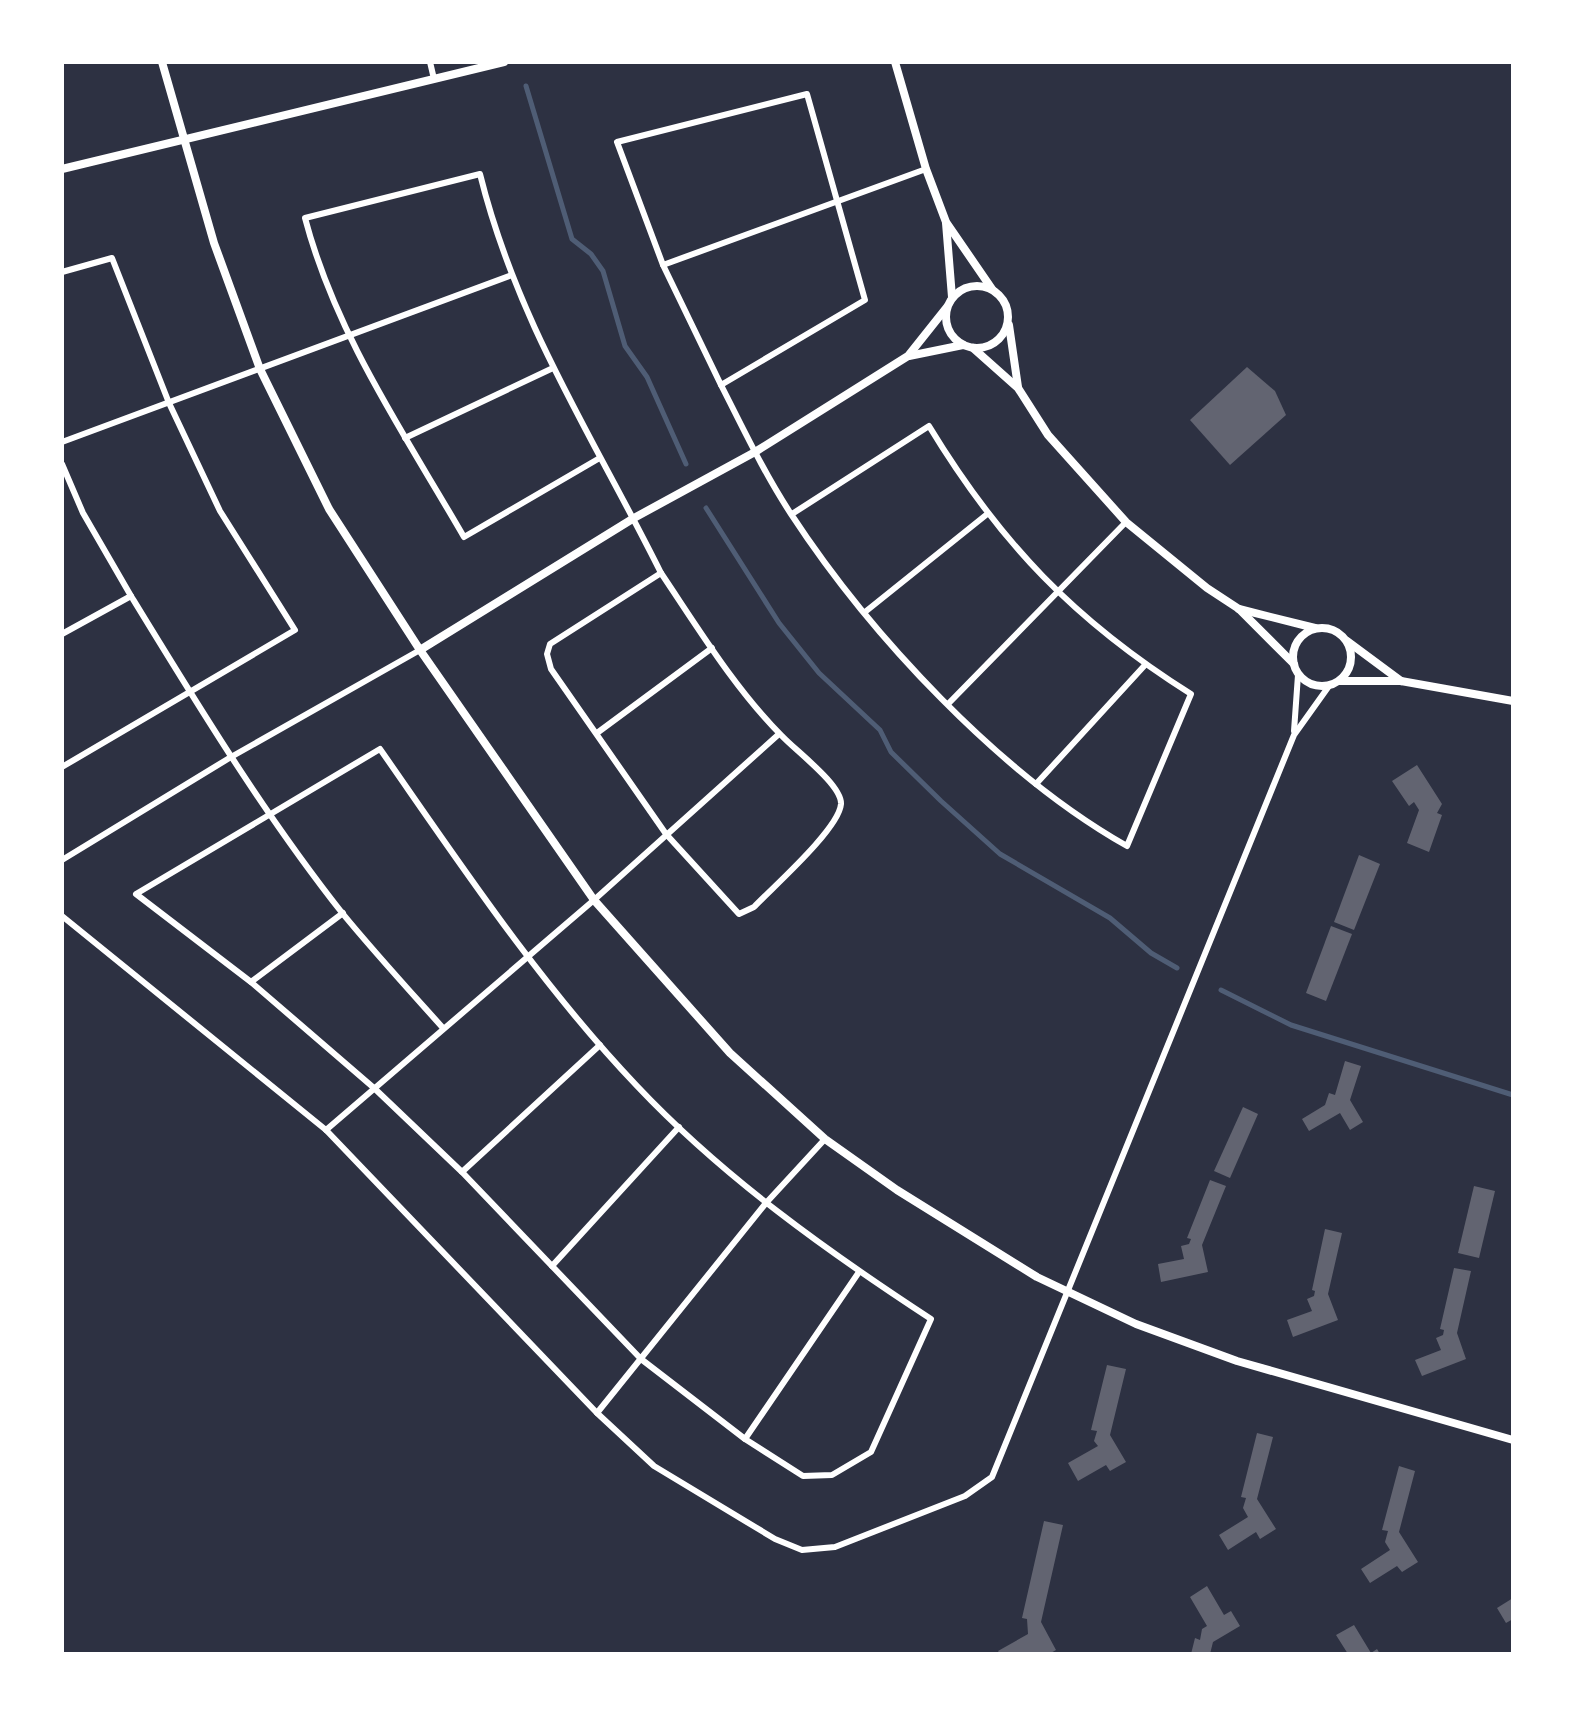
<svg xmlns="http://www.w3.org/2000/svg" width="1575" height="1716" font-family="Overpass,sans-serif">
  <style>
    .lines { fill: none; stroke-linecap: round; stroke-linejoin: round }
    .stream { stroke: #4f5d75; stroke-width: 5 }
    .building { fill: #626471 }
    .minor { stroke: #fff; stroke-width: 6 }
    .tertiary { stroke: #fff; stroke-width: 8 }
  </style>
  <rect width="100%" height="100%" fill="#2d3142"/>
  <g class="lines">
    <!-- stream -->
    <g class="stream">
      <path d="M 526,86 L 572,239 L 591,254 L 603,271 L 625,346 L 647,377 L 686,464"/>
      <path d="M 706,508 L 779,623 L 819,673 L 880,730 L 891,752 L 941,801 L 1000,854 L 1110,918 L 1151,953 L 1177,968"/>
      <path d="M 1221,990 L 1291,1025 L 1513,1095"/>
    </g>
  </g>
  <!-- building -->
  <g class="building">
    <path d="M 1247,367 L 1275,391 L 1286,415 L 1230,465 L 1190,420 Z"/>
    <path d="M 1417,765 L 1442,804 L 1437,813 L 1442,815 L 1429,852 L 1407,843 L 1419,810 L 1414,802 L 1409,806 L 1392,781 Z"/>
    <path d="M 1359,855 L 1380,864 L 1354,930 L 1334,922 Z"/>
    <path d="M 1331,926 L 1352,934 L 1326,1001 L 1306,993 Z"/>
    <path d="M 1345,1061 L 1361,1066 L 1350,1100 L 1363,1122 L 1350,1130 L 1340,1113 L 1309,1131 L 1302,1119 L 1325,1105 L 1329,1093 L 1335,1095 Z"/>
    <path d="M 1243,1107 L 1258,1114 L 1230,1178 L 1214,1171 Z"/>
    <path d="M 1210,1180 L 1226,1186 L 1202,1245 L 1208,1272 L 1161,1282 L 1158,1264 L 1184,1259 L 1181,1246 L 1189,1244 L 1191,1239 L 1187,1238 Z"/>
    <path d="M 1474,1186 L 1495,1191 L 1479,1258 L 1458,1253 Z"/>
    <path d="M 1325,1229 L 1342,1233 L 1328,1294 L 1338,1320 L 1293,1337 L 1287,1320 L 1312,1311 L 1307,1299 L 1314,1296 L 1315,1291 L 1312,1290 Z"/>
    <path d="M 1454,1268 L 1471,1271 L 1457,1333 L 1466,1359 L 1422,1376 L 1415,1360 L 1441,1350 L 1436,1338 L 1443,1335 L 1444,1330 L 1440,1329 Z"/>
    <path d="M 1107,1365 L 1126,1369 L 1110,1435 L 1126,1462 L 1110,1471 L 1106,1465 L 1078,1481 L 1068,1463 L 1098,1446 L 1094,1441 L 1097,1431 L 1091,1430 Z"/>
    <path d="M 1257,1433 L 1273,1437 L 1257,1499 L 1276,1529 L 1260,1539 L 1256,1532 L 1228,1550 L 1219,1535 L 1248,1517 L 1243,1508 L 1246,1498 L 1241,1497 Z"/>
    <path d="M 1399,1466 L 1415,1471 L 1399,1532 L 1418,1562 L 1402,1572 L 1397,1566 L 1370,1583 L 1361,1569 L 1390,1550 L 1385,1542 L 1388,1531 L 1382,1530 Z"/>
    <path d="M 1044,1521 L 1063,1525 L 1041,1622 L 1056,1650 L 1049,1654 L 1000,1654 L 998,1651 L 1028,1634 L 1027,1619 L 1022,1618 Z"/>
    <path d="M 1207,1586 L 1224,1615 L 1231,1611 L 1240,1626 L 1213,1642 L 1210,1654 L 1191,1654 L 1195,1638 L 1200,1640 L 1202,1629 L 1207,1626 L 1190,1597 Z"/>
    <path d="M 1513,1598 L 1513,1619 L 1506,1623 L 1497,1608 Z"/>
    <path d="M 1354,1625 L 1371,1653 L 1377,1649 L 1380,1654 L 1348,1654 L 1336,1635 Z"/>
  </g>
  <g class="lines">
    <!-- minor -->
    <g class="minor">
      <path d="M 430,62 L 434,79"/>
      <path d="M 807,94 L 865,300 L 721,385 L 663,265 L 617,142 Z"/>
      <path d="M 663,265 L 926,169"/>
      <path d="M 62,272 L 112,258 L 169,403 L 220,511 L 295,630 L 62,767"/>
      <path d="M 721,385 C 743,428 764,473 791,514 C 871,636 1000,774 1127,846 L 1191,694 C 1075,621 1000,543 929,426 L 792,514"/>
      <path d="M 405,438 L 553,368"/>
      <path d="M 62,442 L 512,275"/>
      <path d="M 598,459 L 464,537 C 404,433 336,335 305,218 L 480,174 C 517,323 594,438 661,573"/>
      <path d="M 62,464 L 83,513 L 131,596 L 62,634"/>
      <path d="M 661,573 C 698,628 735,689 782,736 C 796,751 842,785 841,804 C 839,829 773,887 754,907 L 739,914 L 666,834 L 551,669 L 547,654 L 550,644 Z"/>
      <path d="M 131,596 C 197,704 264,814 343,914 C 375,953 409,990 443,1028"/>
      <path d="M 865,612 L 986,515"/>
      <path d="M 949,703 L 1126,522"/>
      <path d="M 1294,731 L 1298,675"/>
      <path d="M 597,733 L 712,648"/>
      <path d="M 380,749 C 461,865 539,983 637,1086 C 723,1177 827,1251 931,1319 L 871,1452 L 832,1475 L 803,1476 L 745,1439 L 641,1359 L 462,1172 L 374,1088 L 251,982 L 136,894 Z"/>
      <path d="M 1036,784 L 1145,665"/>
      <path d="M 62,860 L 231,757 L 420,650"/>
      <path d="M 62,916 L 326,1130 L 597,1413 L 654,1466 L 775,1539 L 802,1550 L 835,1547 L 965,1496 L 992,1477 L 1294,735 L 1329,686"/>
      <path d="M 251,982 L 343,913"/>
      <path d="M 326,1130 L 594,900 L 779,734"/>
      <path d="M 462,1172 L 600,1045"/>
      <path d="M 552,1266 L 679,1127"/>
      <path d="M 597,1413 L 766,1203 L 825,1139"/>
      <path d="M 745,1439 L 859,1272"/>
    </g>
    <!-- tertiary -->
    <g class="tertiary">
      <path d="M 162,62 L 214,243 L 260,369 L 329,509 L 420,650 L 594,900 L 730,1053 L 825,1139 L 897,1190 L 1037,1277 L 1136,1324 L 1237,1361 L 1513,1440"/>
      <path d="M 895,62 L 926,169 L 946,222 L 992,289"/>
      <path d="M 62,169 L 504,62"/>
      <path d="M 946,223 L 952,297"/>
      <circle cx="977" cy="317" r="31"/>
      <path d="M 1009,325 L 1018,387"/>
      <path d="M 973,348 L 1018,388 L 1048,435 L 1126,522 L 1207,588 L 1239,609 L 1294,664"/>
      <path d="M 909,356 L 963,345"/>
      <path d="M 1239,609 L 1315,628"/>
      <circle cx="1322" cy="657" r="29"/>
      <path d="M 1347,641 L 1401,681"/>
      <path d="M 420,650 L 634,518 L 755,452 L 908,356 L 947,307"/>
      <path d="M 1340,681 L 1401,681 L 1513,701"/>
    </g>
  </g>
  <!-- border -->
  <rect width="1575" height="1716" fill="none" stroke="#ffffff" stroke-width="128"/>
</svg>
